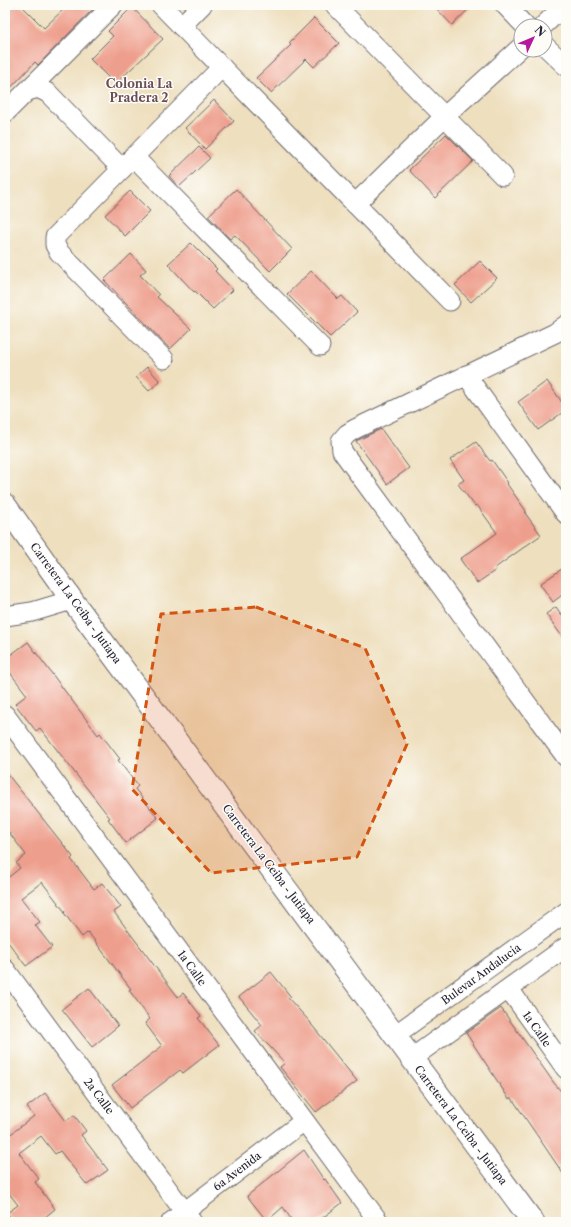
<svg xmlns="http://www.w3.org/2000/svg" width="571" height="1227" font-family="'Libre Caslon Text',serif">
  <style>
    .building { fill: #ee9e8c }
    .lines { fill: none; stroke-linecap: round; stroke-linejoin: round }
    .minor-casing { stroke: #696469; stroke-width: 21 }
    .major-casing { stroke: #696469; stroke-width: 24 }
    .minor { stroke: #fff; stroke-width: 19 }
    .major { stroke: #fff; stroke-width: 22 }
    .marked { fill: #d45411; fill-opacity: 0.2; stroke: #d45411; stroke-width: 3; stroke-dasharray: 8 5; stroke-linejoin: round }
    .labels { text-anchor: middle; stroke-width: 3; stroke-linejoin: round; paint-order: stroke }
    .street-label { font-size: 11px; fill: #22223b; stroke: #fdfcf7 }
    .neighbourhood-label { font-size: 12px; font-weight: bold; fill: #694d57; stroke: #fdfcf7 }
  </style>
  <rect width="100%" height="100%" fill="#fdfcf7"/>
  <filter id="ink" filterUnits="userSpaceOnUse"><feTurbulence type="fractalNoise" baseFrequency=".025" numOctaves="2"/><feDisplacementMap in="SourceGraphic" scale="8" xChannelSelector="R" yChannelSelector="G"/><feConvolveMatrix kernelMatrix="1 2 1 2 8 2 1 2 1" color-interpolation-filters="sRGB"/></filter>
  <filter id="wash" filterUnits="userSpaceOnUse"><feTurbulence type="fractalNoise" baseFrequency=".012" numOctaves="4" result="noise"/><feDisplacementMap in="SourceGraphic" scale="16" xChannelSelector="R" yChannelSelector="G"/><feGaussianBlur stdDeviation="0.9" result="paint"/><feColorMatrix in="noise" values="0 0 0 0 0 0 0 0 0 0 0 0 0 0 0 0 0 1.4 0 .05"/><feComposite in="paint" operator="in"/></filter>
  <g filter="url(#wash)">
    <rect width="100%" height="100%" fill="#eedfbe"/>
    <g id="blocks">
      <!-- building -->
      <g class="building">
        <path d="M 5,5 L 21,5 L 44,28 L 68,5 L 97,5 L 38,65 L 35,62 L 5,94 Z"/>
        <path d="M 433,5 L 473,5 L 452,25 Z"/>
        <path d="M 132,7 L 163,39 L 115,84 L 90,59 L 113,36 L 108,31 Z"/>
        <path d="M 314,18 L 339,43 L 314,67 L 306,59 L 271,93 L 256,78 L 291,45 L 289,43 Z"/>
        <path d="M 214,100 L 234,121 L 205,149 L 185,128 Z"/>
        <path d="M 446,134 L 473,161 L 435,198 L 409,170 Z"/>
        <path d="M 199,147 L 210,158 L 179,187 L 169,176 Z"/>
        <path d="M 236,189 L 292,249 L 270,271 L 235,235 L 230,239 L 208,216 Z"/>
        <path d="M 130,191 L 150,211 L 125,236 L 105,215 Z"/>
        <path d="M 191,243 L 217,269 L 215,271 L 233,290 L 213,309 L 195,291 L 194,292 L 168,264 Z"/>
        <path d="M 131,254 L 146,270 L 140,275 L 159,295 L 157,297 L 191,329 L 170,349 L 104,280 Z"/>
        <path d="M 480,261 L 497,278 L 471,302 L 455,285 Z"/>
        <path d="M 311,271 L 338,299 L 342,296 L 357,312 L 330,337 L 287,294 Z"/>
        <path d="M 147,367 L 160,381 L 149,391 L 136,377 Z"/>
        <path d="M 547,381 L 566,408 L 566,410 L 538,430 L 518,402 Z"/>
        <path d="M 381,429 L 409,468 L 387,484 L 356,441 Z"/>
        <path d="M 476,442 L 490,461 L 492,460 L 508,483 L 507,484 L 526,511 L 525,513 L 541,535 L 495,568 L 496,570 L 477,583 L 460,559 L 497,533 L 477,505 L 475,506 L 458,484 L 464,480 L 450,460 Z"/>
        <path d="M 566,566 L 566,592 L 553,602 L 540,584 Z"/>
        <path d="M 556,607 L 566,621 L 566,642 L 546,614 Z"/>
        <path d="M 28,642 L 98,735 L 100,733 L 120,759 L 118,760 L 138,786 L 135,789 L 158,818 L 126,843 L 108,819 L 110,818 L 40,728 L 36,731 L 15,704 L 27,695 L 5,666 L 5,659 Z"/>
        <path d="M 5,771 L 73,857 L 71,859 L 94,889 L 102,883 L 121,907 L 114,912 L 178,997 L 183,993 L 201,1016 L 198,1018 L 219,1045 L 183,1073 L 180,1070 L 130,1108 L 112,1085 L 162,1046 L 145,1023 L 150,1019 L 129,990 L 131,989 L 88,932 L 82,937 L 64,913 L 65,912 L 42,882 L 21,898 L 40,922 L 35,925 L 52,947 L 26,966 L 5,938 L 5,880 L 20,868 L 16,863 L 26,855 L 5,827 Z"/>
        <path d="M 271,972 L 291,997 L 288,998 L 311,1023 L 311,1024 L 357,1081 L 316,1112 L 280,1067 L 285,1063 L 255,1031 L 262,1025 L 239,997 Z"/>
        <path d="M 89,988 L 118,1026 L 92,1047 L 62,1009 Z"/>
        <path d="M 501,1008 L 554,1083 L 566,1097 L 566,1178 L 511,1097 L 509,1099 L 466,1033 Z"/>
        <path d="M 45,1093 L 66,1121 L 74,1115 L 86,1131 L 81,1135 L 108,1170 L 87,1185 L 60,1151 L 55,1154 L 41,1136 L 19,1153 L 39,1179 L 35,1182 L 55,1209 L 39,1222 L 14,1222 L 7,1213 L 18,1205 L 5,1188 L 5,1134 L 7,1137 L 34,1116 L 27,1107 Z"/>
        <path d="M 304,1150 L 324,1180 L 325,1179 L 342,1203 L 317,1222 L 293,1222 L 283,1207 L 267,1221 L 247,1196 Z"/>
      </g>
    </g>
  </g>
  <g filter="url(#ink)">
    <use href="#blocks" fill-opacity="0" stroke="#696469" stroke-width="1"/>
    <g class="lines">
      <defs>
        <g id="minor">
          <path d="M 161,5 L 450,301"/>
          <path d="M 335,5 L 503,176"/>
          <path d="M 505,5 L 525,26"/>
          <path d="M 181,26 L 202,5"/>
          <path d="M 543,26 L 565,5"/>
          <path d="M 545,46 L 566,66"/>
          <path d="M 27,91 L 38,88 L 48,93 L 122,169"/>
          <path d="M 5,113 L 113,5"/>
          <path d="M 133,156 L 320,346"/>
          <path d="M 355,204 L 445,116 L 521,47"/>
          <path d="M 566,325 L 555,333 L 355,429 L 347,434 L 341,441 L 342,451 L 566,757"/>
          <path d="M 164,359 L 59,252 L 55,245 L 55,237 L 222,67"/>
          <path d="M 466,375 L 566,514"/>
          <path d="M 5,616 L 32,612 L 72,600"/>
          <path d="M 5,715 L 379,1222"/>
          <path d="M 5,969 L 192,1222"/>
          <path d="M 509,989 L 566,1069"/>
          <path d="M 395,1035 L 566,912"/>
          <path d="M 412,1058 L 566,947"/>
          <path d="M 171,1222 L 304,1121"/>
        </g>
        <path id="major" d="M 5,505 L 72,600 L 533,1222"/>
      </defs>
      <!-- minor casing -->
      <use href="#minor" class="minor-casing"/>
      <!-- major casing -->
      <use href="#major" class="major-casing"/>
      <!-- minor -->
      <use href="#minor" class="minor"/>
      <!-- major -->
      <use href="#major" class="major"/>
    </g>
  </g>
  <!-- marked area -->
  <path class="marked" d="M 256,607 L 365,648 L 407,744 L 357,857 L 211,873 L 132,789 L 161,614 Z"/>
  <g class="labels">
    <!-- street labels -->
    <g class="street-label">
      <text transform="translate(76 603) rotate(54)" y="4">Carretera La Ceiba - Jutiapa</text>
      <text transform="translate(269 864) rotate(53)" y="4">Carretera La Ceiba - Jutiapa</text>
      <text transform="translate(192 968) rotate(54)" y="4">1a Calle</text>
      <text transform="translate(481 974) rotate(-36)" y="4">Bulevar Andalucía</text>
      <text transform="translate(537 1029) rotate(55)" y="4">1a Calle</text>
      <text transform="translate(99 1096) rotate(53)" y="4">2a Calle</text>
      <text transform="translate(461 1125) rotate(53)" y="4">Carretera La Ceiba - Jutiapa</text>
      <text transform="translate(237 1171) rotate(-37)" y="4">6a Avenida</text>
    </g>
    <!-- neighbourhood labels -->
    <g class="neighbourhood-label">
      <text x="139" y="88">Colonia La<tspan x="139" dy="14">Pradera 2</tspan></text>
    </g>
  </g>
  <!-- margin -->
  <rect width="571" height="1227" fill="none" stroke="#fdfcf7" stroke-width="20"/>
  <!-- north arrow -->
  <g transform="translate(533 38) rotate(46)"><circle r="19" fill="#fdfcf7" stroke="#a5a5ac"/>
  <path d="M0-3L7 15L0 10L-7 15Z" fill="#b5179e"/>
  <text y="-6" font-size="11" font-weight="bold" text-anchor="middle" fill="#22223b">N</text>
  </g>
</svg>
